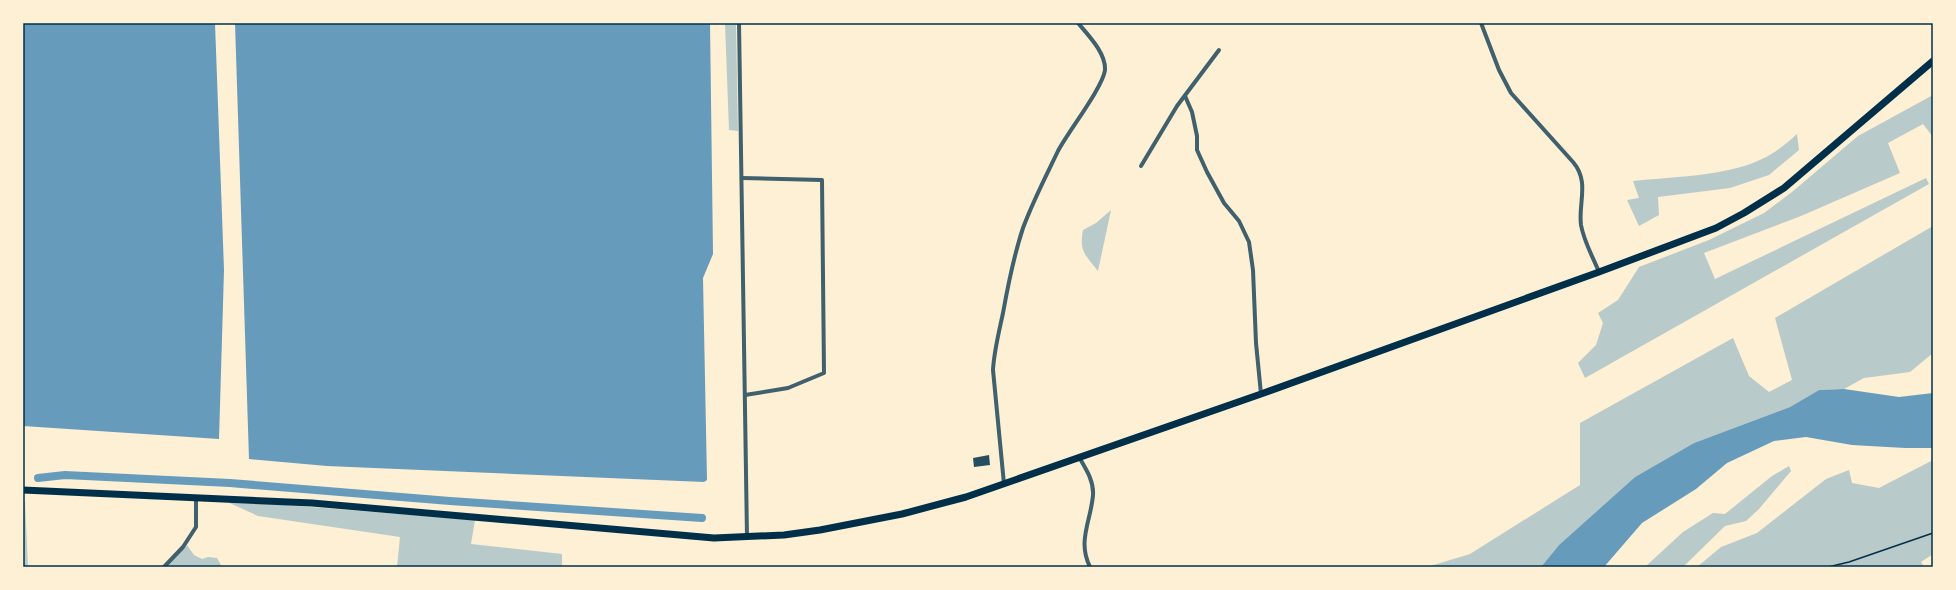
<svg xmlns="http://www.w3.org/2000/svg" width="1956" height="590" font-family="'Titillium Web',sans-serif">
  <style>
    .green { fill: #b9caca }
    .water { fill: #669bbc }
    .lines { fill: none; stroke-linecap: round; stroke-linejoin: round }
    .canal { stroke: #669bbc; stroke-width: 8 }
    .building { fill: #264d5e }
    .path { stroke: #003049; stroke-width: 1.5 }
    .minor { stroke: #3f606c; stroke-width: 4 }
    .secondary { stroke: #003049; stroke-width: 7 }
    .neatline { fill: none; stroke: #003049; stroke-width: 1.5 }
  </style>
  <rect width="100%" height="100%" fill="#fdf0d5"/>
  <!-- green -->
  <g class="green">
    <path d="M 725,23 L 736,23 L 738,131 L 729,130 Z"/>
    <path d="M 1933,95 L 1933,137 L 1923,124 L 1888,143 L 1900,173 L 1801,216 L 1704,253 L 1715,279 L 1926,178 L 1929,184 L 1585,378 L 1578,363 L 1596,345 L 1603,323 L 1598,313 L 1618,300 L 1639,267 L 1709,240 L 1764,213 L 1792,192 L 1858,136 Z"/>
    <path d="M 1797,134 L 1799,150 L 1769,175 L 1730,188 L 1658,197 L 1659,215 L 1639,226 L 1627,200 L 1639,198 L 1633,181 C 1671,177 1728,176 1762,159 C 1775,153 1786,144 1797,134 Z"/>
    <path d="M 1111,210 L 1098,271 C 1085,254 1079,252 1083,230 L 1096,223 Z"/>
    <path d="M 1933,226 L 1933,353 L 1910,372 L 1864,378 L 1844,389 L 1819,390 L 1790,407 L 1694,443 L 1635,477 L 1559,545 L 1541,567 L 1427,567 L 1470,554 L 1580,485 L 1580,423 L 1733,338 L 1749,376 L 1769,392 L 1792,380 L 1775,318 Z"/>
    <path d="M 1933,460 L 1933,554 L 1921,562 L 1924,567 L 1697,567 L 1721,547 L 1757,533 L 1826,479 L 1849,470 L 1852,483 L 1879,488 Z"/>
    <path d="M 1789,466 L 1791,471 L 1759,509 L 1746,521 L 1725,526 L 1683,567 L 1645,567 L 1683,532 L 1713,513 L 1725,514 L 1772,476 Z"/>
    <path d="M 223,500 L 475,520 L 471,544 L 562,554 L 562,567 L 397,567 L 400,537 L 258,516 Z"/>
    <path d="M 23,501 L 25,501 L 28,567 L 23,567 Z"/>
    <path d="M 187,545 L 194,555 L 202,559 L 208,557 L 217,558 L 222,567 L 167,567 Z"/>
  </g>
  <!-- water -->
  <g class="water">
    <path d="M 23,23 L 215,23 L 224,270 L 219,439 L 23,426 Z"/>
    <path d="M 235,23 L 710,23 L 713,254 L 703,278 L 707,480 L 704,482 L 327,466 L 249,459 Z"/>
    <path d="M 1844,389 L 1899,397 L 1933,393 L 1933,448 L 1905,448 L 1852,445 L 1806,437 L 1774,441 L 1727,463 L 1696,489 L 1642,523 L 1604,567 L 1541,567 L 1559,545 L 1635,477 L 1694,443 L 1790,407 L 1819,390 Z"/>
  </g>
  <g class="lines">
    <!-- canal -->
    <path class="canal" d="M 38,478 L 65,475 L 230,483 L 450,501 L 702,518"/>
  </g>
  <!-- building -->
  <path class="building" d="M 989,455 L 990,465 L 974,467 L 973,458 Z"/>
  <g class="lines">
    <!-- path -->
    <path class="path" d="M 1828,567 L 1849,562 L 1933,533"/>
    <!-- minor -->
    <g class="minor">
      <path d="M 739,23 L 747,537"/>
      <path d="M 1481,23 L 1499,70 L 1511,93 L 1573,162 C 1590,182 1578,203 1581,225 C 1584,242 1593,257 1599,272"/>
      <path d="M 1185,96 L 1192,112 L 1197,136 L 1197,150 L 1207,172 L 1224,203 L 1239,221 L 1249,242 L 1253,270 L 1256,343 L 1261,394"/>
      <path d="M 1141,166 L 1177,106 L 1219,50"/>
      <path d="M 742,178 L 822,180 L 824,373 L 788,388 L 745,395"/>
      <path d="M 1079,457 C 1086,469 1094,481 1093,495 C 1091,521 1077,541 1090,567"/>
      <path d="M 1004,484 L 993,370 C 994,351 999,332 1003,313 C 1008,285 1014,255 1023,228 C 1033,201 1046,176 1058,151 C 1068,132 1103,87 1105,70 C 1106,53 1088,35 1078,23"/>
      <path d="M 164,567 L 183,547 L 196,527 L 196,497"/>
    </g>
    <!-- secondary -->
    <path class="secondary" d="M 23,490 L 312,503 L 714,538 L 784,535 L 820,530 L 902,514 L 966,497 L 1261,394 L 1599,272 L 1716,228 L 1744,213 L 1784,188 L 1933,61"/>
  </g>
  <!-- border -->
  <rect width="1956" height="590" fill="none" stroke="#fdf0d5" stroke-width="48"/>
  <rect x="24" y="24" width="1908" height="542" class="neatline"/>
</svg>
